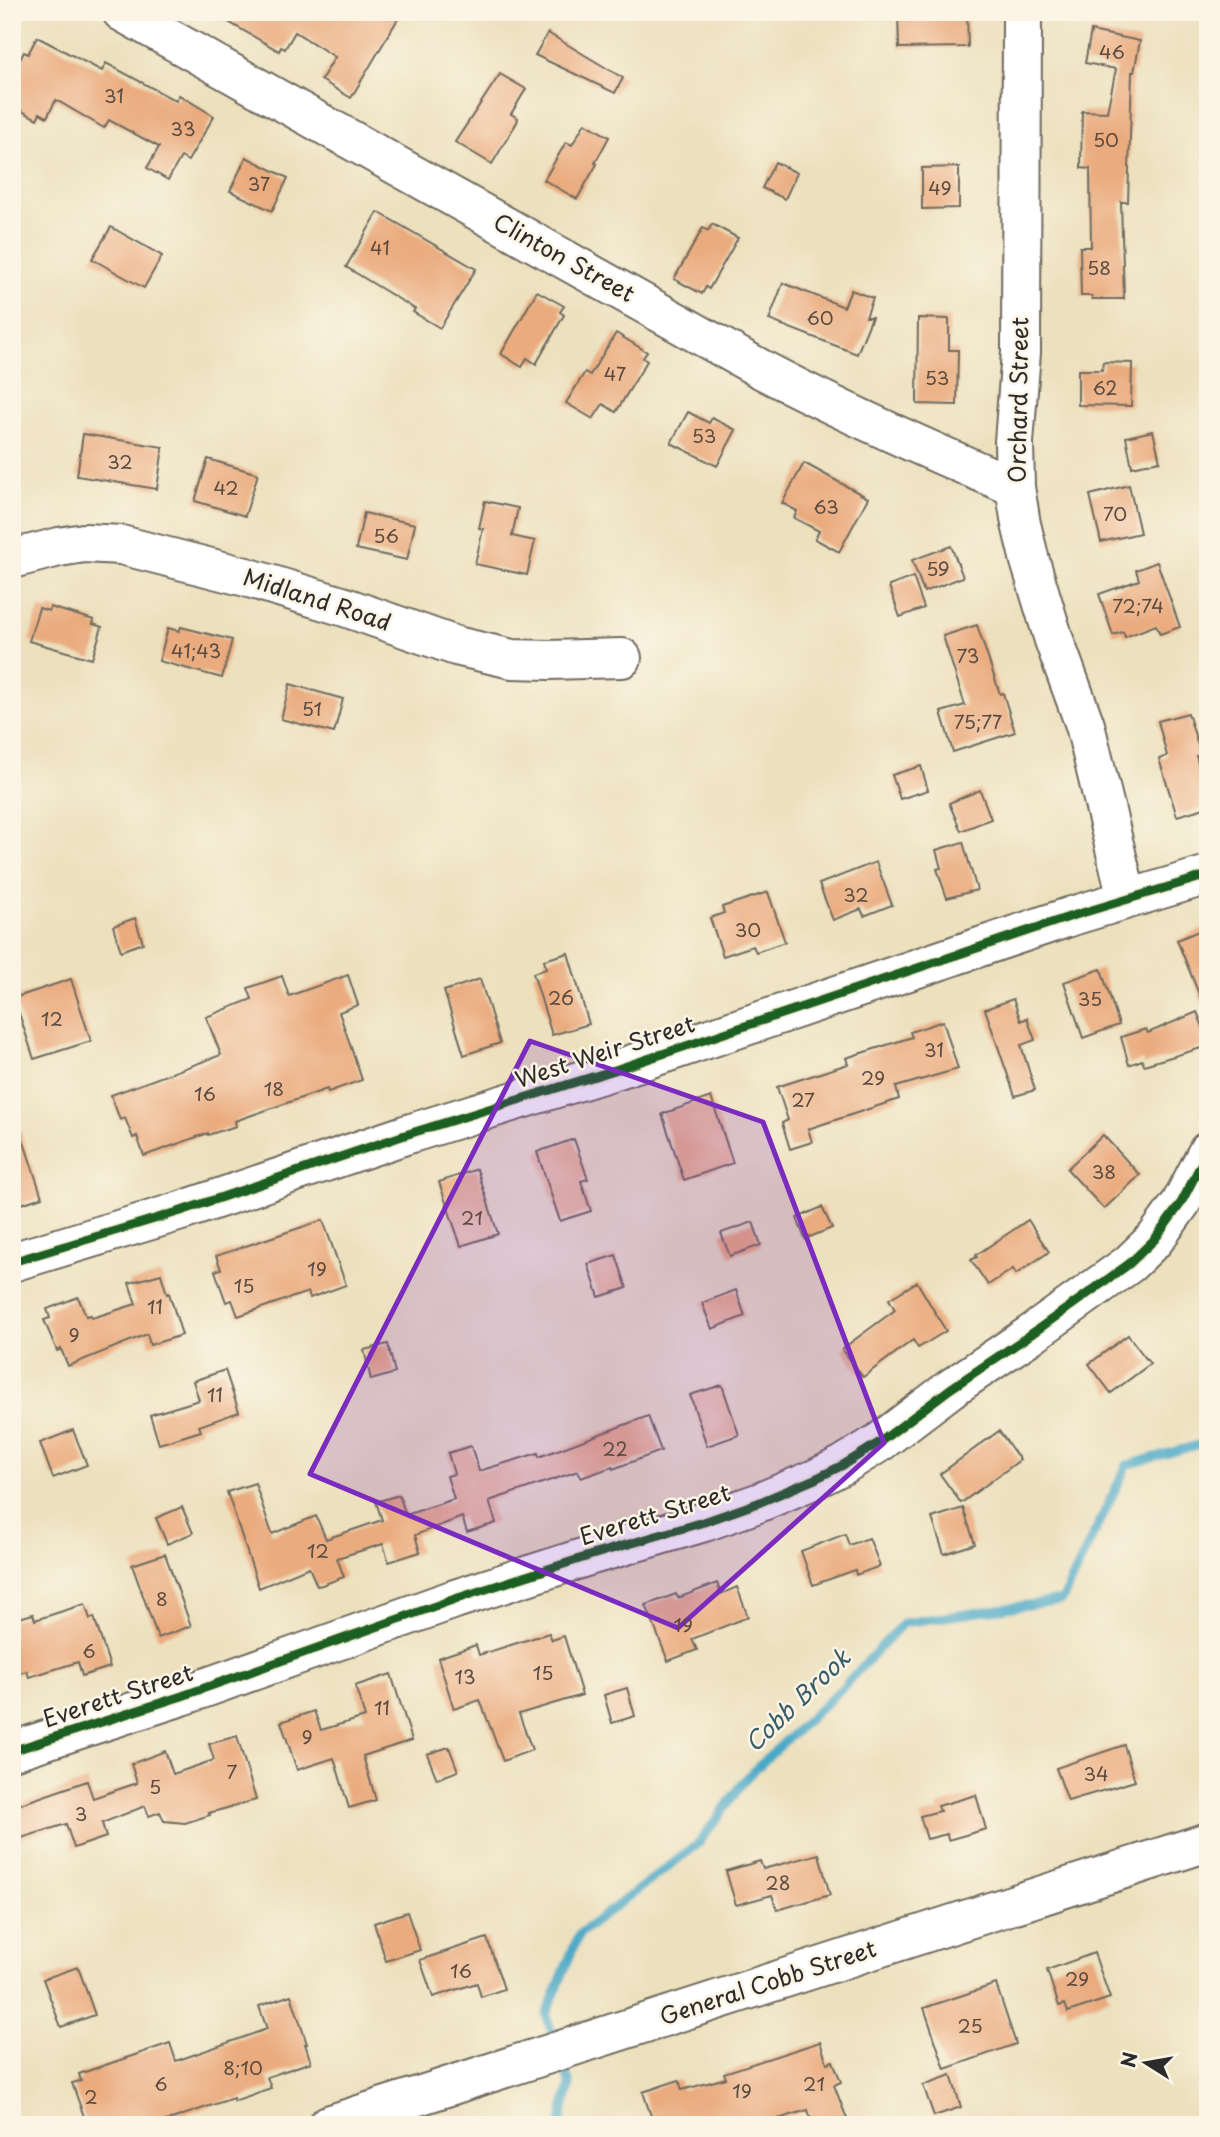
<svg xmlns="http://www.w3.org/2000/svg" width="1220" height="2137" font-family="'Playpen Sans',sans-serif">
  <style>
    .lines { fill: none; stroke-linecap: round; stroke-linejoin: round }
    .stream { stroke: #48a8c7; stroke-width: 9 }
    .building { fill: #eaab7e }
    .minor-casing { stroke: #6f6a5e; stroke-width: 42 }
    .minor { stroke: #fff; stroke-width: 38 }
    .cycleway-casing { stroke: #fcf5e5; stroke-width: 13 }
    .cycleway { stroke: #1b5e20; stroke-width: 9 }
    .marked { fill: #7b2cbf; fill-opacity: 0.2; stroke: #7b2cbf; stroke-width: 5; stroke-linejoin: round }
    .labels { text-anchor: middle; stroke-width: 5; stroke-linejoin: round; paint-order: stroke }
    .number-label { font-size: 19px; fill: #5b4b40 }
    .street-label { font-size: 23px; fill: #2b2b2b; stroke: #fcf5e5 }
    .water-label { font-size: 24px; font-style: italic; fill: #375d69; stroke: #fcf5e5 }
  </style>
  <rect width="100%" height="100%" fill="#fcf5e5"/>
  <filter id="ink" filterUnits="userSpaceOnUse"><feTurbulence type="fractalNoise" baseFrequency=".0143" numOctaves="2"/><feDisplacementMap in="SourceGraphic" scale="14" xChannelSelector="R" yChannelSelector="G"/><feConvolveMatrix kernelMatrix="1 2 1 2 8 2 1 2 1" color-interpolation-filters="sRGB"/></filter>
  <filter id="wash" filterUnits="userSpaceOnUse"><feTurbulence type="fractalNoise" baseFrequency=".00686" numOctaves="4" result="noise"/><feDisplacementMap in="SourceGraphic" scale="28" xChannelSelector="R" yChannelSelector="G"/><feGaussianBlur stdDeviation="1.57" result="paint"/><feColorMatrix in="noise" values="0 0 0 0 0 0 0 0 0 0 0 0 0 0 0 0 0 1.4 0 .05"/><feComposite in="paint" operator="in"/></filter>
  <g filter="url(#wash)">
    <rect width="100%" height="100%" fill="#ece0bd"/>
    <g class="lines">
      <!-- stream -->
      <g class="stream">
        <path d="M 556,2043 L 546,2015 L 579,1934 L 698,1844 L 748,1776 L 842,1688 L 903,1623 L 1062,1600 L 1127,1465 L 1208,1442"/>
        <path d="M 560,2125 L 570,2084 L 561,2059"/>
      </g>
    </g>
    <g id="blocks">
      <!-- building -->
      <g class="building">
        <path d="M 211,12 L 402,12 L 351,98 L 321,80 L 335,57 L 295,32 L 285,49 L 281,47 L 279,51 Z"/>
        <path d="M 898,12 L 967,12 L 968,47 L 899,48 Z"/>
        <path d="M 1091,31 L 1140,41 L 1134,72 L 1132,72 L 1128,202 L 1121,202 L 1124,299 L 1092,299 L 1092,296 L 1081,296 L 1080,247 L 1091,247 L 1090,169 L 1081,168 L 1082,111 L 1107,112 L 1116,69 L 1085,63 Z"/>
        <path d="M 548,33 L 623,78 L 615,93 L 535,55 Z"/>
        <path d="M 37,37 L 102,71 L 106,63 L 176,101 L 179,95 L 214,116 L 188,161 L 181,157 L 168,180 L 147,168 L 159,147 L 109,120 L 104,128 L 56,100 L 47,117 L 40,113 L 37,119 L 12,106 L 12,74 L 24,52 L 28,54 Z"/>
        <path d="M 500,74 L 526,89 L 511,114 L 518,118 L 517,122 L 492,164 L 455,142 Z"/>
        <path d="M 585,123 L 609,137 L 595,163 L 597,164 L 577,199 L 544,180 L 566,142 L 572,145 Z"/>
        <path d="M 246,157 L 288,178 L 272,211 L 230,191 Z"/>
        <path d="M 775,162 L 797,173 L 785,199 L 762,188 Z"/>
        <path d="M 959,167 L 959,208 L 922,209 L 922,168 Z"/>
        <path d="M 378,212 L 476,269 L 440,328 L 413,312 L 415,309 L 346,267 Z"/>
        <path d="M 712,224 L 738,238 L 709,289 L 706,287 L 702,294 L 674,279 L 703,228 L 708,231 Z"/>
        <path d="M 111,227 L 162,256 L 144,288 L 92,259 Z"/>
        <path d="M 783,283 L 844,307 L 851,290 L 873,298 L 866,317 L 872,317 L 857,354 L 769,320 Z"/>
        <path d="M 537,291 L 564,306 L 560,312 L 564,315 L 536,364 L 527,358 L 522,367 L 501,354 Z"/>
        <path d="M 918,318 L 949,319 L 949,350 L 958,350 L 957,405 L 917,404 Z"/>
        <path d="M 616,333 L 647,352 L 643,358 L 647,361 L 616,412 L 603,404 L 593,419 L 566,403 L 585,372 L 590,375 Z"/>
        <path d="M 1103,362 L 1132,363 L 1131,406 L 1078,405 L 1078,370 L 1102,370 Z"/>
        <path d="M 688,412 L 709,423 L 712,418 L 736,430 L 717,466 L 671,443 Z"/>
        <path d="M 1153,431 L 1160,461 L 1132,467 L 1126,437 Z"/>
        <path d="M 83,434 L 163,447 L 157,489 L 77,476 Z"/>
        <path d="M 208,459 L 258,474 L 245,516 L 195,501 Z"/>
        <path d="M 804,463 L 868,498 L 839,552 L 815,539 L 819,531 L 794,518 L 797,511 L 782,503 Z"/>
        <path d="M 1129,485 L 1140,533 L 1101,542 L 1090,495 Z"/>
        <path d="M 485,501 L 518,508 L 512,536 L 535,541 L 527,575 L 475,564 L 483,529 L 479,528 Z"/>
        <path d="M 364,513 L 415,524 L 407,560 L 356,549 Z"/>
        <path d="M 951,546 L 963,577 L 924,592 L 912,560 Z"/>
        <path d="M 1157,562 L 1180,627 L 1160,634 L 1156,625 L 1125,637 L 1123,632 L 1113,635 L 1099,594 L 1139,580 L 1136,570 Z"/>
        <path d="M 913,577 L 924,608 L 900,617 L 889,586 Z"/>
        <path d="M 50,607 L 94,620 L 93,624 L 102,627 L 92,659 L 29,641 L 39,608 L 49,611 Z"/>
        <path d="M 977,625 L 1000,694 L 1003,693 L 1015,732 L 953,752 L 941,712 L 965,705 L 943,636 Z"/>
        <path d="M 181,627 L 232,640 L 222,678 L 159,661 L 168,628 L 179,631 Z"/>
        <path d="M 290,684 L 343,699 L 334,733 L 281,719 Z"/>
        <path d="M 1188,713 L 1201,755 L 1196,756 L 1208,796 L 1208,807 L 1177,816 L 1159,759 L 1167,756 L 1158,721 Z"/>
        <path d="M 921,766 L 928,790 L 900,799 L 892,775 Z"/>
        <path d="M 980,790 L 991,819 L 961,831 L 949,803 Z"/>
        <path d="M 963,842 L 977,890 L 947,898 L 937,869 L 941,868 L 936,850 Z"/>
        <path d="M 876,862 L 892,905 L 864,916 L 861,909 L 833,920 L 819,884 Z"/>
        <path d="M 768,892 L 785,942 L 756,952 L 753,946 L 723,956 L 710,918 L 724,913 L 722,907 Z"/>
        <path d="M 135,918 L 143,943 L 121,951 L 113,926 Z"/>
        <path d="M 1208,927 L 1208,1014 L 1207,1014 L 1177,940 Z"/>
        <path d="M 568,953 L 589,1024 L 552,1035 L 533,973 L 546,969 L 544,960 Z"/>
        <path d="M 1101,969 L 1119,1025 L 1083,1038 L 1064,982 Z"/>
        <path d="M 348,975 L 358,1005 L 339,1012 L 362,1080 L 328,1092 L 327,1089 L 235,1121 L 236,1126 L 208,1135 L 208,1133 L 144,1156 L 137,1136 L 133,1138 L 125,1118 L 120,1120 L 111,1095 L 221,1055 L 206,1017 L 252,999 L 248,988 L 282,976 L 289,996 Z"/>
        <path d="M 71,979 L 91,1041 L 34,1059 L 14,998 Z"/>
        <path d="M 480,979 L 500,1043 L 464,1055 L 444,991 Z"/>
        <path d="M 1013,999 L 1021,1021 L 1027,1018 L 1035,1040 L 1021,1045 L 1035,1090 L 1015,1096 L 985,1009 Z"/>
        <path d="M 1197,1012 L 1208,1039 L 1208,1046 L 1144,1065 L 1142,1060 L 1129,1065 L 1121,1037 L 1146,1029 L 1148,1033 Z"/>
        <path d="M 943,1021 L 958,1069 L 896,1087 L 899,1099 L 808,1129 L 812,1142 L 790,1149 L 782,1123 L 788,1120 L 777,1087 L 848,1064 L 846,1058 L 912,1037 L 910,1032 Z"/>
        <path d="M 711,1097 L 733,1163 L 684,1180 L 662,1114 Z"/>
        <path d="M 17,1121 L 42,1197 L 12,1207 L 12,1122 Z"/>
        <path d="M 1103,1135 L 1140,1175 L 1104,1209 L 1067,1169 Z"/>
        <path d="M 574,1139 L 588,1179 L 581,1181 L 591,1211 L 560,1221 L 537,1152 Z"/>
        <path d="M 477,1169 L 498,1234 L 461,1246 L 439,1182 Z"/>
        <path d="M 822,1207 L 832,1228 L 805,1239 L 797,1218 Z"/>
        <path d="M 323,1220 L 346,1285 L 310,1298 L 308,1292 L 238,1316 L 232,1300 L 226,1302 L 215,1271 L 221,1269 L 216,1256 Z"/>
        <path d="M 1028,1220 L 1049,1252 L 1016,1274 L 1013,1269 L 988,1285 L 971,1260 L 977,1257 L 976,1255 Z"/>
        <path d="M 753,1222 L 761,1245 L 730,1256 L 721,1233 Z"/>
        <path d="M 616,1255 L 627,1288 L 599,1297 L 588,1264 Z"/>
        <path d="M 161,1274 L 167,1294 L 169,1293 L 182,1335 L 150,1345 L 147,1334 L 68,1366 L 61,1349 L 57,1351 L 44,1320 L 50,1318 L 47,1309 L 78,1297 L 86,1316 L 91,1315 L 92,1318 L 136,1304 L 129,1283 Z"/>
        <path d="M 917,1282 L 946,1331 L 918,1348 L 913,1340 L 863,1377 L 842,1349 L 895,1310 L 889,1299 Z"/>
        <path d="M 736,1290 L 745,1316 L 712,1329 L 702,1303 Z"/>
        <path d="M 1128,1335 L 1150,1364 L 1111,1393 L 1089,1364 Z"/>
        <path d="M 388,1344 L 395,1373 L 371,1380 L 364,1350 Z"/>
        <path d="M 225,1370 L 239,1412 L 199,1426 L 201,1431 L 159,1444 L 150,1415 L 199,1400 L 193,1381 Z"/>
        <path d="M 722,1385 L 739,1435 L 707,1446 L 690,1395 Z"/>
        <path d="M 648,1416 L 661,1451 L 613,1469 L 612,1467 L 581,1478 L 578,1471 L 489,1501 L 496,1523 L 467,1532 L 462,1517 L 415,1535 L 420,1552 L 389,1562 L 383,1544 L 337,1558 L 344,1577 L 322,1585 L 317,1586 L 309,1567 L 259,1588 L 227,1492 L 255,1483 L 272,1534 L 316,1516 L 326,1539 L 382,1520 L 376,1502 L 399,1495 L 406,1515 L 454,1499 L 447,1476 L 454,1474 L 448,1453 L 471,1446 L 479,1471 L 538,1453 L 539,1457 Z"/>
        <path d="M 73,1430 L 87,1465 L 53,1478 L 40,1443 Z"/>
        <path d="M 999,1431 L 1020,1460 L 961,1503 L 940,1474 Z"/>
        <path d="M 182,1507 L 193,1533 L 167,1544 L 156,1518 Z"/>
        <path d="M 963,1508 L 975,1544 L 944,1554 L 932,1518 Z"/>
        <path d="M 845,1534 L 849,1545 L 869,1538 L 880,1566 L 856,1575 L 855,1570 L 813,1585 L 801,1551 Z"/>
        <path d="M 165,1554 L 191,1626 L 158,1638 L 132,1565 Z"/>
        <path d="M 717,1583 L 721,1594 L 737,1587 L 748,1617 L 692,1639 L 697,1650 L 668,1661 L 646,1605 L 676,1594 L 678,1598 Z"/>
        <path d="M 85,1604 L 90,1619 L 94,1617 L 110,1667 L 82,1676 L 78,1662 L 29,1677 L 27,1671 L 12,1675 L 12,1620 L 33,1614 L 35,1620 Z"/>
        <path d="M 549,1633 L 552,1640 L 564,1636 L 582,1695 L 519,1714 L 532,1750 L 503,1761 L 480,1700 L 454,1709 L 438,1658 L 476,1645 L 479,1655 Z"/>
        <path d="M 391,1674 L 412,1740 L 363,1756 L 376,1800 L 349,1808 L 334,1758 L 297,1770 L 281,1722 L 314,1711 L 321,1730 L 365,1717 L 355,1686 Z"/>
        <path d="M 627,1688 L 635,1716 L 612,1723 L 604,1695 Z"/>
        <path d="M 237,1736 L 256,1800 L 209,1813 L 210,1815 L 185,1823 L 164,1821 L 160,1812 L 149,1816 L 145,1806 L 102,1823 L 106,1837 L 74,1848 L 66,1824 L 12,1841 L 12,1807 L 87,1781 L 93,1798 L 137,1783 L 131,1764 L 165,1751 L 173,1774 L 214,1760 L 209,1744 Z"/>
        <path d="M 1124,1745 L 1135,1781 L 1068,1801 L 1056,1768 Z"/>
        <path d="M 449,1747 L 458,1771 L 437,1779 L 427,1754 Z"/>
        <path d="M 976,1795 L 986,1829 L 948,1840 L 947,1834 L 927,1839 L 920,1816 L 940,1811 L 938,1806 Z"/>
        <path d="M 819,1854 L 830,1895 L 777,1910 L 772,1895 L 736,1905 L 726,1871 L 760,1861 L 763,1869 Z"/>
        <path d="M 407,1912 L 420,1950 L 386,1961 L 374,1923 Z"/>
        <path d="M 487,1938 L 504,1989 L 481,1997 L 477,1983 L 433,1997 L 420,1960 Z"/>
        <path d="M 1094,1953 L 1110,1998 L 1068,2012 L 1065,2004 L 1059,2006 L 1047,1970 Z"/>
        <path d="M 78,1967 L 95,2015 L 61,2027 L 43,1979 Z"/>
        <path d="M 996,1984 L 1016,2044 L 945,2069 L 924,2008 Z"/>
        <path d="M 291,1995 L 307,2044 L 305,2044 L 311,2062 L 267,2077 L 271,2088 L 234,2101 L 233,2098 L 154,2125 L 87,2125 L 72,2083 L 81,2081 L 79,2074 L 170,2043 L 176,2061 L 267,2029 L 259,2006 Z"/>
        <path d="M 820,2042 L 827,2063 L 833,2061 L 841,2082 L 834,2085 L 847,2119 L 832,2125 L 813,2125 L 808,2110 L 758,2125 L 654,2125 L 643,2092 L 679,2080 L 682,2090 L 726,2078 L 724,2073 Z"/>
        <path d="M 951,2075 L 961,2107 L 934,2116 L 923,2085 Z"/>
      </g>
    </g>
  </g>
  <g filter="url(#ink)">
    <use href="#blocks" fill-opacity="0" stroke="#6f6a5e" stroke-width="2"/>
    <g class="lines">
      <defs>
        <g id="minor">
          <path d="M 122,12 L 759,368 C 842,412 928,450 1015,487"/>
          <path d="M 1022,12 L 1021,352 L 1014,442 L 1015,487 L 1021,524 L 1030,561 L 1054,640 L 1085,725 L 1127,898"/>
          <path d="M 12,559 L 59,547 L 84,543 L 121,545 L 246,577 L 345,607 L 456,646 L 512,659 L 549,660 L 622,658"/>
          <path d="M 12,1262 L 181,1211 L 405,1135 L 618,1069 L 1072,916 L 1208,875"/>
          <path d="M 12,1751 L 182,1696 L 455,1599 L 595,1554 L 704,1522 L 758,1503 L 815,1479 L 843,1465 L 880,1442 L 950,1389 L 1030,1335 L 1129,1264 L 1155,1239 L 1181,1203 L 1208,1151"/>
          <path d="M 328,2125 L 1208,1842"/>
        </g>
      </defs>
      <!-- minor casing -->
      <use href="#minor" class="minor-casing"/>
      <!-- minor -->
      <use href="#minor" class="minor"/>
      <defs>
        <g id="cycleway">
          <path d="M 12,1262 L 181,1211 L 405,1135 L 618,1069 L 1072,916 L 1208,875"/>
          <path d="M 12,1751 L 182,1696 L 455,1599 L 595,1554 L 704,1522 L 758,1503 L 815,1479 L 843,1465 L 880,1442 L 950,1389 L 1030,1335 L 1129,1264 L 1155,1239 L 1181,1203 L 1208,1151"/>
        </g>
      </defs>
      <!-- cycleway casing -->
      <use href="#cycleway" class="cycleway-casing"/>
      <!-- cycleway -->
      <use href="#cycleway" class="cycleway"/>
    </g>
  </g>
  <!-- marked area -->
  <path class="marked" d="M 530,1041 L 763,1122 L 884,1443 L 678,1628 L 310,1474 Z"/>
  <g class="labels">
    <!-- number labels -->
    <g class="number-label">
      <text x="1112" y="59">46</text>
      <text x="114" y="103">31</text>
      <text x="183" y="136">33</text>
      <text x="1106" y="147">50</text>
      <text x="259" y="191">37</text>
      <text x="940" y="195">49</text>
      <text x="380" y="255">41</text>
      <text x="1099" y="275">58</text>
      <text x="820" y="325">60</text>
      <text x="615" y="381">47</text>
      <text x="937" y="385">53</text>
      <text x="1105" y="395">62</text>
      <text x="704" y="443">53</text>
      <text x="120" y="469">32</text>
      <text x="226" y="495">42</text>
      <text x="826" y="514">63</text>
      <text x="1115" y="521">70</text>
      <text x="386" y="543">56</text>
      <text x="938" y="576">59</text>
      <text x="1138" y="613">72;74</text>
      <text x="196" y="658">41;43</text>
      <text x="968" y="663">73</text>
      <text x="312" y="716">51</text>
      <text x="978" y="729">75;77</text>
      <text x="856" y="902">32</text>
      <text x="748" y="937">30</text>
      <text x="561" y="1005">26</text>
      <text x="1090" y="1006">35</text>
      <text x="52" y="1026">12</text>
      <text x="934" y="1057">31</text>
      <text x="873" y="1085">29</text>
      <text x="274" y="1096">18</text>
      <text x="205" y="1101">16</text>
      <text x="803" y="1107">27</text>
      <text x="1104" y="1179">38</text>
      <text x="472" y="1225">21</text>
      <text x="317" y="1276">19</text>
      <text x="244" y="1293">15</text>
      <text x="155" y="1314">11</text>
      <text x="74" y="1342">9</text>
      <text x="215" y="1402">11</text>
      <text x="615" y="1456">22</text>
      <text x="318" y="1558">12</text>
      <text x="162" y="1606">8</text>
      <text x="683" y="1632">19</text>
      <text x="89" y="1658">6</text>
      <text x="543" y="1680">15</text>
      <text x="465" y="1684">13</text>
      <text x="382" y="1715">11</text>
      <text x="307" y="1744">9</text>
      <text x="232" y="1779">7</text>
      <text x="1096" y="1781">34</text>
      <text x="155" y="1794">5</text>
      <text x="81" y="1821">3</text>
      <text x="778" y="1890">28</text>
      <text x="461" y="1978">16</text>
      <text x="1077" y="1986">29</text>
      <text x="970" y="2033">25</text>
      <text x="243" y="2075">8;10</text>
      <text x="161" y="2091">6</text>
      <text x="814" y="2091">21</text>
      <text x="742" y="2098">19</text>
      <text x="91" y="2104">2</text>
    </g>
    <!-- street labels -->
    <g class="street-label">
      <text transform="translate(564 258) rotate(29)" y="8">Clinton Street</text>
      <text transform="translate(1019 400) rotate(-89)" y="8">Orchard Street</text>
      <text transform="translate(317 600) rotate(18)" y="8">Midland Road</text>
      <text transform="translate(605 1052) rotate(-18)" y="8">West Weir Street</text>
      <text transform="translate(655 1515) rotate(-17)" y="8">Everett Street</text>
      <text transform="translate(118 1696) rotate(-18)" y="8">Everett Street</text>
      <text transform="translate(768 1983) rotate(-18)" y="8">General Cobb Street</text>
    </g>
    <!-- water labels -->
    <g class="water-label">
      <text transform="translate(798 1701) rotate(-44)" y="8">Cobb Brook</text>
    </g>
  </g>
  <!-- margin -->
  <rect width="1220" height="2137" fill="none" stroke="#fcf5e5" stroke-width="42"/>
  <!-- north arrow -->
  <g transform="translate(1146 2063) rotate(281)" stroke="#fcf5e5" stroke-width="5" paint-order="stroke">
  <path d="M0-5L12 26L0 18L-12 26Z" fill="#2b2b2b"/>
  <text y="-10" font-size="19" font-weight="bold" text-anchor="middle" fill="#2b2b2b">N</text>
  </g>
</svg>
